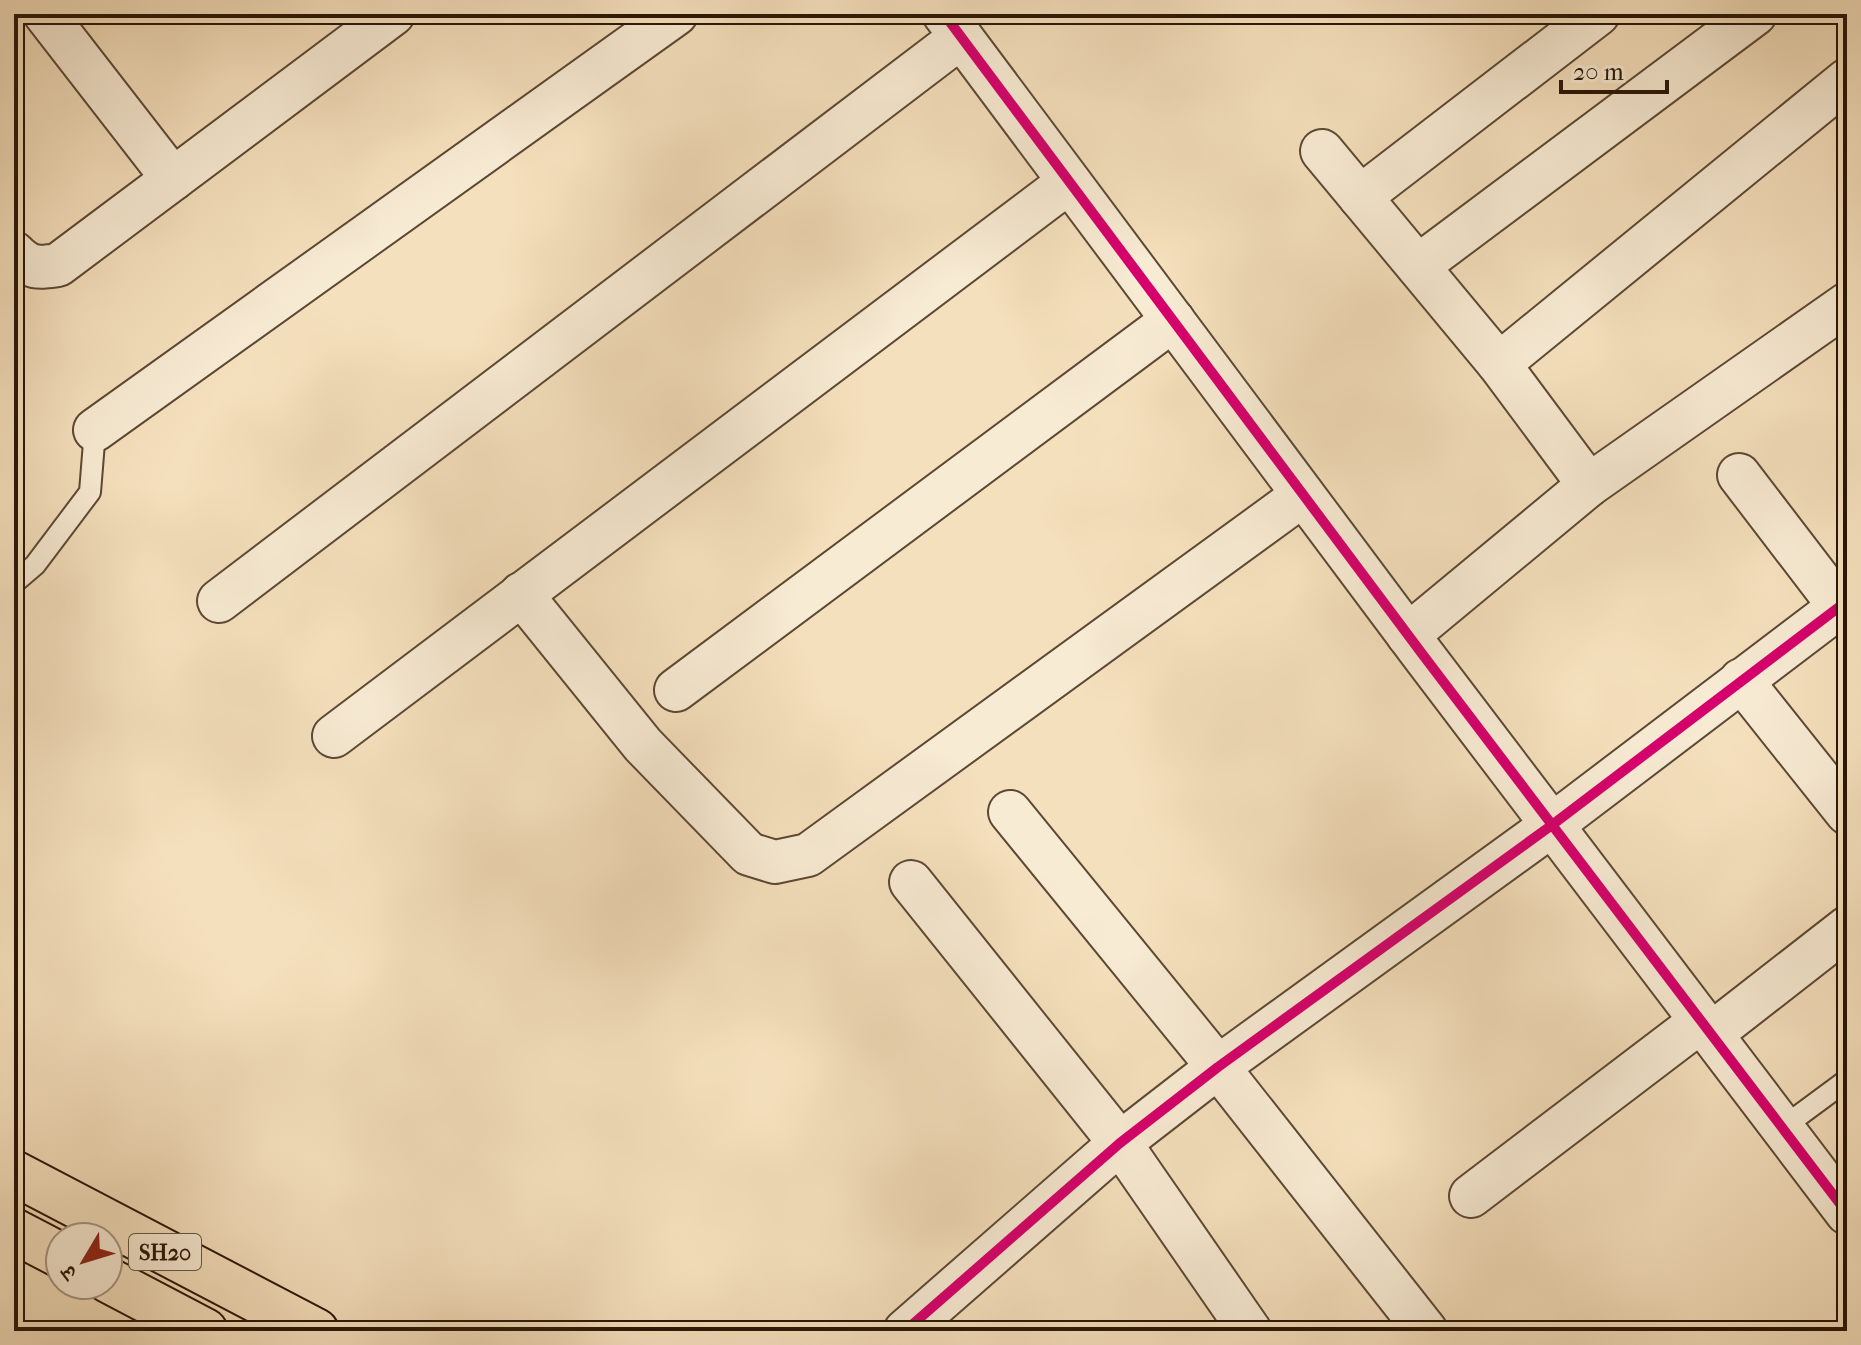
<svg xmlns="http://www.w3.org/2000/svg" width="1861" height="1345" font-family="'IM FELL French Canon','Noto Serif Devanagari',serif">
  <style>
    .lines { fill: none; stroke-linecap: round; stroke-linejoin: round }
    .service-casing { stroke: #5c4834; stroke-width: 24 }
    .minor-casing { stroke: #5c4834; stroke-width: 46 }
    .primary-casing { stroke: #291607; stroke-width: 48 }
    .service { stroke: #f8ebd4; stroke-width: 20 }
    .minor { stroke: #f8ebd4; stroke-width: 42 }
    .primary { stroke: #f5e0bd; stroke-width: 44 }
    .cycleway-casing { stroke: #f8ebd4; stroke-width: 15 }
    .cycleway { stroke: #d6006c; stroke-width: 10 }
    .labels { text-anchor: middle; stroke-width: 8; stroke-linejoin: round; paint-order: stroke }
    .shield { fill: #f8ebd4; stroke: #675644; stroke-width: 2 }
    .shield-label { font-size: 22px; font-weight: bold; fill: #291607 }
  </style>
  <rect width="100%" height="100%" fill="#f5e0bd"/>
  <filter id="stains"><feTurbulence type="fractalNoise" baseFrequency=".0025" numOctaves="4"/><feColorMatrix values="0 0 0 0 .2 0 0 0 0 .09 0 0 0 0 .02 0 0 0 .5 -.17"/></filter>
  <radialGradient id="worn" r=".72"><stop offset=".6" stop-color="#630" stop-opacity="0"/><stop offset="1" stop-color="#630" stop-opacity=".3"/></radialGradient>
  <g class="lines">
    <defs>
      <g id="service">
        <path d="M 14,583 L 35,565 L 90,492 L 95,430"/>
        <path d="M 1782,1128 L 1847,1080"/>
      </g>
      <g id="minor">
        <path d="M 45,14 L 173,179"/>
        <path d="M 944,14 L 1423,655 L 1847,1213"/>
        <path d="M 1322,151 L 1499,364 L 1589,485"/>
        <path d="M 1360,197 L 1598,14"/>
        <path d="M 14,253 C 30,269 38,268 58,265 L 393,14"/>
        <path d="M 1418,266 L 1755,14"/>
        <path d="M 1499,364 L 1847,80"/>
        <path d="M 95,430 L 676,14"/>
        <path d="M 1739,475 L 1840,607"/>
        <path d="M 521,594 L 643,745 L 749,854 L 775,862 L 808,855 L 1303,495"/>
        <path d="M 219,601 L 961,37"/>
        <path d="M 1408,635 L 1589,485 L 1847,304"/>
        <path d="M 1741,680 L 1847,813"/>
        <path d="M 676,690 L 1173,320"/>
        <path d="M 334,736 L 1069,182"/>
        <path d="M 1010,812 L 1218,1067 L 1426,1331"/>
        <path d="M 911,882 L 1120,1143 L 1250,1331"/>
        <path d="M 1711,1034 L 1847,928"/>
        <path d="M 1471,1196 L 1701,1021"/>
        <path d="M 905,1331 L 1120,1143 L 1218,1067 L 1552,825 L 1847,601"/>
      </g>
      <g id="primary">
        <path d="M 14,1173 L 316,1331"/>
        <path d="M 14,1231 L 60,1255"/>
        <path d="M 108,1280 L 205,1331"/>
      </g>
    </defs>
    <!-- service casing -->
    <use href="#service" class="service-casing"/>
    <!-- minor casing -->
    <use href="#minor" class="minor-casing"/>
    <!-- primary casing -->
    <use href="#primary" class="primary-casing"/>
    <!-- service -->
    <use href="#service" class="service"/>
    <!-- minor -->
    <use href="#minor" class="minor"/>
    <!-- primary -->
    <use href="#primary" class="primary"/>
    <defs>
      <g id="cycleway">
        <path d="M 944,14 L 1423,655 L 1847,1213"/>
        <path d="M 905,1331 L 1120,1143 L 1218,1067 L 1552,825 L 1847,601"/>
      </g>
    </defs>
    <!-- cycleway casing -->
    <use href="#cycleway" class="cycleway-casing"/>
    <!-- cycleway -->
    <use href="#cycleway" class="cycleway"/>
  </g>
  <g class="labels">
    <!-- shield labels -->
    <rect class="shield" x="129" y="1234" width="72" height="36" rx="6"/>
    <g class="shield-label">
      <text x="165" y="1260">SH20</text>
    </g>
  </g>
  <!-- margin -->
  <rect width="1861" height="1345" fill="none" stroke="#f5e0bd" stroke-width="48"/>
  <rect x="16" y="16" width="1829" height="1313" fill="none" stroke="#291607" stroke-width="4"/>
  <rect x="24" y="24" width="1813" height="1297" fill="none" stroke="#291607" stroke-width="2"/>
  <!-- north arrow -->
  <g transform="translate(84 1261) rotate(232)"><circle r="38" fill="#f8ebd4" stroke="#a59682" stroke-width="2"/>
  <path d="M0-6L14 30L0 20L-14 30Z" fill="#8f2418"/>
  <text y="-12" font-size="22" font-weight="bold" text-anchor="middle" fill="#291607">उ</text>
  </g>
  <!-- scale -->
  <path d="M1561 80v12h106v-12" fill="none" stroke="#291607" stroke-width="4"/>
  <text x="1573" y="80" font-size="24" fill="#291607" stroke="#f8ebd4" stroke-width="6" paint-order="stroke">20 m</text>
  <rect width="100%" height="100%" filter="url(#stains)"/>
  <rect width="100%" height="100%" fill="url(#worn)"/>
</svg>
